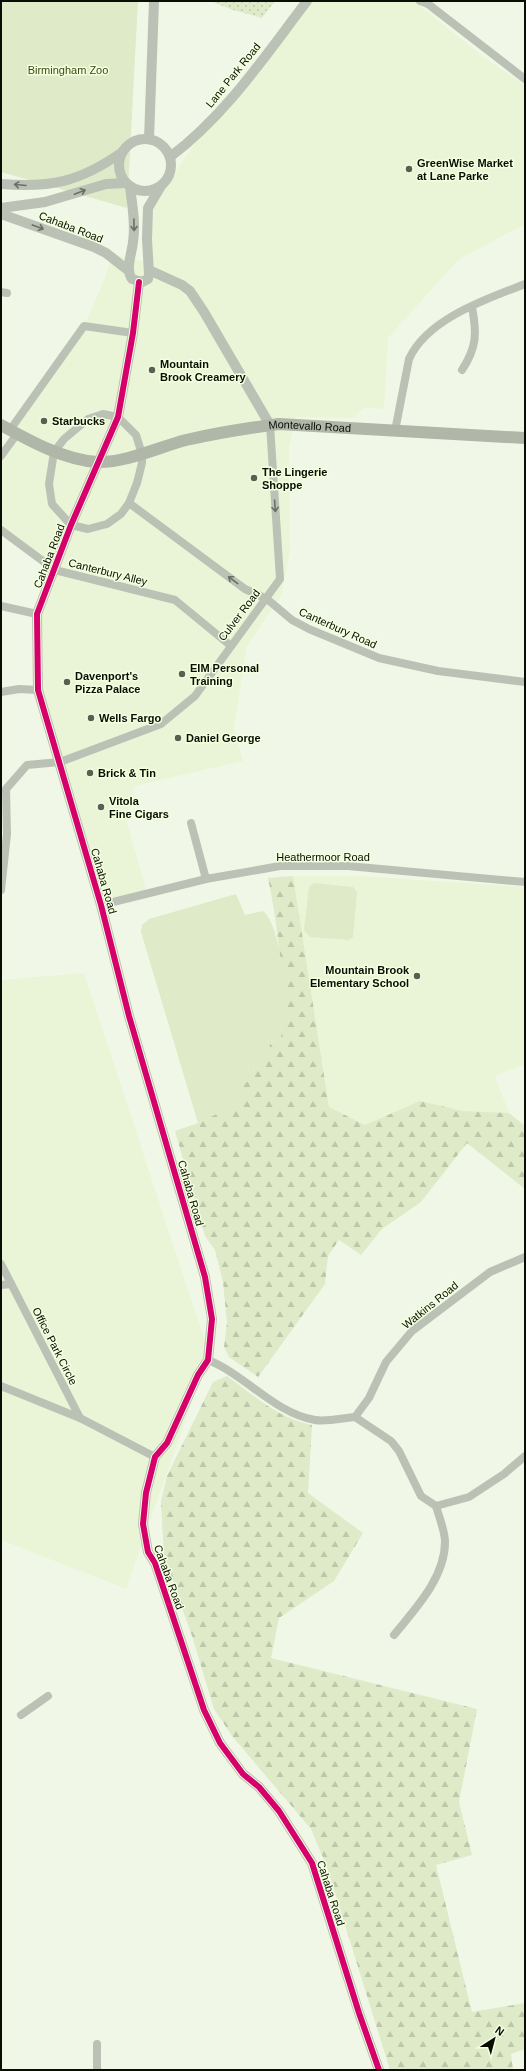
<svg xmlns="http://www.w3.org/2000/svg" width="526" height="2071" font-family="Helvetica,sans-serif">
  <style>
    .built { fill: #eaf5d7 }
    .forest { fill: url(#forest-firs) }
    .park { fill: #deeac8 }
    .garden { fill: url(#garden-dots) }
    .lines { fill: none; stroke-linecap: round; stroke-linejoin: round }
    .minor { stroke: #bcc1b5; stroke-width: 8 }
    .tertiary { stroke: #bcc1b5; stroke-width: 10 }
    .secondary { stroke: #b0b6a8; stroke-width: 12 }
    .cycleway-casing { stroke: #f3ffde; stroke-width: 8 }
    .cycleway { stroke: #d6006c; stroke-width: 6 }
    .oneway { stroke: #6b7065 }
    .poi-dot { fill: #5a5f53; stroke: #f3ffde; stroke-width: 1.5 }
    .labels { text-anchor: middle; stroke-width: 3; stroke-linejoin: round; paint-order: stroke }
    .park-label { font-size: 11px; fill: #3a4814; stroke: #f3ffde }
    .street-label { font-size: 11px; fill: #090d04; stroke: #f3ffde }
    .poi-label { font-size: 11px; font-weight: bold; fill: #090d04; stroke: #f3ffde; text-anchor: start }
  </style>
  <defs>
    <pattern id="forest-firs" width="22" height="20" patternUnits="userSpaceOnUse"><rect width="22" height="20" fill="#deeac8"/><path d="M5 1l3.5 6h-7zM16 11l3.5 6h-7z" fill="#bdc8aa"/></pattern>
    <pattern id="garden-dots" width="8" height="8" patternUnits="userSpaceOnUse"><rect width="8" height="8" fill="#deeac8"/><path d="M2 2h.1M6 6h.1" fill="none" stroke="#bdc8aa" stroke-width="1.8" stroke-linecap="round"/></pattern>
  </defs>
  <rect width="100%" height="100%" fill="#f1f7e6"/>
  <!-- built -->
  <g class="built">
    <path d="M 306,1 L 414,1 L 485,58 L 525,85 L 525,224 L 458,260 L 388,338 L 384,409 L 364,408 L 353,418 L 296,417 L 289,448 L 290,552 L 281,596 L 247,646 L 234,728 L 243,761 L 134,786 L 127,822 L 147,894 L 101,905 L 43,708 L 37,614 L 55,570 L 1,530 L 1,451 L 84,326 L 105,278 L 112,254 L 146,262 L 151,207 L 208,125 Z"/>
    <path d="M 293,876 L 360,876 L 525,887 L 525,1064 L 495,1076 L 509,1113 L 463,1111 L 420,1101 L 365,1125 L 329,1107 Z"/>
    <path d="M 84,973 L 209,1354 L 126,1589 L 1,1540 L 1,980 Z"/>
  </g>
  <!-- forest -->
  <g class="forest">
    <path d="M 293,876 L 329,1107 L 365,1125 L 420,1101 L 463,1111 L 509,1113 L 525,1126 L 525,1189 L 467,1143 L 421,1202 L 382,1229 L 361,1255 L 339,1240 L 328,1256 L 325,1284 L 258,1377 L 229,1357 L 224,1347 L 227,1323 L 223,1282 L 215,1250 L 205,1236 L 175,1131 L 198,1123 L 242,1101 L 242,1087 L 253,1075 L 254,1062 L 270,1044 L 281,1038 C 284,984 279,931 268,878 Z"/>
    <path d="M 227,1376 C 253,1395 279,1419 312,1425 L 308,1493 L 363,1533 L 334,1581 L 279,1618 L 271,1658 L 477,1709 L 459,1802 L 472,1855 L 436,1865 L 472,2012 L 525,2003 L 525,2049 L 511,2054 L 513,2070 L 390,2070 L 327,1867 L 311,1829 L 232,1736 L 214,1709 L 192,1636 L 164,1557 L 161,1501 L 167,1476 L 213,1382 Z"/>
  </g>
  <!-- park -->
  <g class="park">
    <path d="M 1,1 L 138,1 L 127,208 L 1,172 Z"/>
    <path d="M 314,883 L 353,887 L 357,892 L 353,937 L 349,940 L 310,937 L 304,930 L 309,887 Z"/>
    <path d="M 236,894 L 245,915 L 263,911 C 282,927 284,992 288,1018 L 282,1025 L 281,1038 L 270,1044 L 269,1058 L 254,1062 L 253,1075 L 242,1087 L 242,1101 L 198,1123 L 141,932 L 142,925 L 149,919 Z"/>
  </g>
  <!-- garden -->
  <path class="garden" d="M 210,1 L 275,1 L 262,18 L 233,10 Z"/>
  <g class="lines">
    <!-- minor -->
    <g class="minor">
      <path d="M 420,1 L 428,4 L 525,79"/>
      <path d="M 1,292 L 7,293"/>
      <path d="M 462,370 C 477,347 477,333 472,307"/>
      <path d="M 103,414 L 118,417 L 136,435 L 142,454 L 142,463 L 137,483 L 129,503 L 121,514 L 107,524 L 88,529 L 71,525 L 52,504 L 49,484 L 54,452 L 64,439 L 88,419 Z"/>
      <path d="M 10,430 L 84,326 L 133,333"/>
      <path d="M 395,431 L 409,359 C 427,319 486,299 525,284"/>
      <path d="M 1,456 L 17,434"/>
      <path d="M 129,503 L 245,589 L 267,599 L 292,620 L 309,629 L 379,658 L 438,671 L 525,682"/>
      <path d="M 1,530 L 55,570 L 175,600 L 231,646"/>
      <path d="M 1,606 L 37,614"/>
      <path d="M 1,692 L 19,689 L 38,690"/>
      <path d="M 191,823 L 206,879"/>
      <path d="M 1,890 L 7,834 L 6,789 L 27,765 L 60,762 L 161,724 L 195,696 L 280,579 L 270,425"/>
      <path d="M 101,905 L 206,879 L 280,866 L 348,866 L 525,882"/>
      <path d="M 1,1264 L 80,1418"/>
      <path d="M 1,1285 L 11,1284"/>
      <path d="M 208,1360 C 246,1375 274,1413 315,1420 C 327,1422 343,1418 355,1417 L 369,1398 L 386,1362 L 412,1331 L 490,1272 L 525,1257"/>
      <path d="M 1,1386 L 80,1418 L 155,1457"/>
      <path d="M 355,1417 L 391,1441 L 399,1451 L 421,1496 L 436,1506 L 469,1497 L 504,1474 L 525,1456"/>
      <path d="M 394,1635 C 415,1609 445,1578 445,1542 C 445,1531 439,1517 436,1506"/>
      <path d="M 21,1715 L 48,1696"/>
      <path d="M 97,2070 L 97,2044"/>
    </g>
    <!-- tertiary -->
    <g class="tertiary">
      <circle cx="145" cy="165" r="26"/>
      <path d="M 149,139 L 154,1"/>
      <path d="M 170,157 C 226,115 265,56 307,1"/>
      <path d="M 1,184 C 51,188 79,182 121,153"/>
      <path d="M 130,186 C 132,205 136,223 133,242 C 132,253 125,269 132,279 L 142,282 L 148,279 L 149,274 L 147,239 L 148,208 L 161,186"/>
      <path d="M 1,208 L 45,202 L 106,184 L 126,183"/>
      <path d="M 1,214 L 94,247 L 106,253 L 129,271"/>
      <path d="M 149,270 L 182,285 L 190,291 L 204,312 L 270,425"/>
      <path d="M 139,282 L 133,333 L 118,417 L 71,525 L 37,614 L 38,690 L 101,905 L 129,1016 L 205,1277 L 212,1319 L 208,1360 L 198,1375 L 167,1443 L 155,1457 L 146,1493 L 143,1524 L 148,1552 L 155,1563 L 204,1710 L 220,1743 L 243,1774 L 259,1787 L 279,1811 L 312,1863 L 359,2013 L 379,2070"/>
    </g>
    <!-- secondary -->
    <path class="secondary" id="s1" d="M 1,425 C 30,441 64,460 97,462 C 126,463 159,447 186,440 C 217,433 248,428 279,424 L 525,438"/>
    <defs>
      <path id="cycleway" d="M 139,282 L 133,333 L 118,417 L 71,525 L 37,614 L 38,690 L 101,905 L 129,1016 L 205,1277 L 212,1319 L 208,1360 L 198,1375 L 167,1443 L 155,1457 L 146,1493 L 143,1524 L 148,1552 L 155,1563 L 204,1710 L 220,1743 L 243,1774 L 259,1787 L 279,1811 L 312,1863 L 359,2013 L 379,2070"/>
    </defs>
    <!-- cycleway casing -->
    <use href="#cycleway" class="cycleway-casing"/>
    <!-- cycleway -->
    <use href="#cycleway" class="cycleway"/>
  </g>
  <!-- one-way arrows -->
  <defs><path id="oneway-shaft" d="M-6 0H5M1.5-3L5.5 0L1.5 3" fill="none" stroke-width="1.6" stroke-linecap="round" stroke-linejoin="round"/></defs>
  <g class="oneway">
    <use href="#oneway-shaft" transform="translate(20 185) rotate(-175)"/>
    <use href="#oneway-shaft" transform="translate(80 192) rotate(-21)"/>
    <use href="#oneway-shaft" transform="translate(134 225) rotate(89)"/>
    <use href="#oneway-shaft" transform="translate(38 227) rotate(20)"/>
    <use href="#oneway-shaft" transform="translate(275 506) rotate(86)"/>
    <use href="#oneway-shaft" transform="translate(233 580) rotate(-143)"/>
  </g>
  <!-- markers -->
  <g class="poi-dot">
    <circle cx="409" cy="169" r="4"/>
    <circle cx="152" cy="370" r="4"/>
    <circle cx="44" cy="421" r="4"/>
    <circle cx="254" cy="478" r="4"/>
    <circle cx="182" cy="674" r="4"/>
    <circle cx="67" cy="682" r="4"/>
    <circle cx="91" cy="718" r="4"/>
    <circle cx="178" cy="738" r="4"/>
    <circle cx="90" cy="773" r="4"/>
    <circle cx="101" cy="807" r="4"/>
    <circle cx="417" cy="976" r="4"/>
  </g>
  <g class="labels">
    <!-- park labels -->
    <g class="park-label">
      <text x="68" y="74">Birmingham Zoo</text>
    </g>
    <!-- street labels -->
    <g class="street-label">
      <text transform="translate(233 75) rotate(-51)" y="4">Lane Park Road</text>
      <text transform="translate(71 227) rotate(21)" y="4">Cahaba Road</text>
      <text dy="4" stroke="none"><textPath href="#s1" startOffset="321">Montevallo Road</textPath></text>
      <text transform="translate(49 556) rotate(-69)" y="4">Cahaba Road</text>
      <text transform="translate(108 572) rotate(14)" y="4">Canterbury Alley</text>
      <text transform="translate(239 615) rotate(-53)" y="4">Culver Road</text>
      <text transform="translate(338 628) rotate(24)" y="4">Canterbury Road</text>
      <text x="323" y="861">Heathermoor Road</text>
      <text transform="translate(104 881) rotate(74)" y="4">Cahaba Road</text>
      <text transform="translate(191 1193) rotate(74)" y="4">Cahaba Road</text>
      <text transform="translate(430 1305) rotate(-39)" y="4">Watkins Road</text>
      <text transform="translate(55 1346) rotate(63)" y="4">Office Park Circle</text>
      <text transform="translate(169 1577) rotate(70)" y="4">Cahaba Road</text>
      <text transform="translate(331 1893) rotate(72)" y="4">Cahaba Road</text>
    </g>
    <!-- poi labels -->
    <g class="poi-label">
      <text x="417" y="167">GreenWise Market<tspan x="417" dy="13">at Lane Parke</tspan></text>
      <text x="160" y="368">Mountain<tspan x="160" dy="13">Brook Creamery</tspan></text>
      <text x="52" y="425">Starbucks</text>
      <text x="262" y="476">The Lingerie<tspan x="262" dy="13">Shoppe</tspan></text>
      <text x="190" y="672">EIM Personal<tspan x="190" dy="13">Training</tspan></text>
      <text x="75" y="680">Davenport's<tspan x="75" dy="13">Pizza Palace</tspan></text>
      <text x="99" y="722">Wells Fargo</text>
      <text x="186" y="742">Daniel George</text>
      <text x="98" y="777">Brick &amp; Tin</text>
      <text x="109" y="805">Vitola<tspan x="109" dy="13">Fine Cigars</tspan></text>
      <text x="409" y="974" text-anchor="end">Mountain Brook<tspan x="409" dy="13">Elementary School</tspan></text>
    </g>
  </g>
  <!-- border -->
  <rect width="526" height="2071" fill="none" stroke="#090d04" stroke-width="4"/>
  <!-- north arrow -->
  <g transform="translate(494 2039) rotate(36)" stroke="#f3ffde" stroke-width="3" paint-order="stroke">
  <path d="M0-3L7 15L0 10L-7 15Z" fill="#090d04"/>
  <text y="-6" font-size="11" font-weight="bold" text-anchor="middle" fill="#090d04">N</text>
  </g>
</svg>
